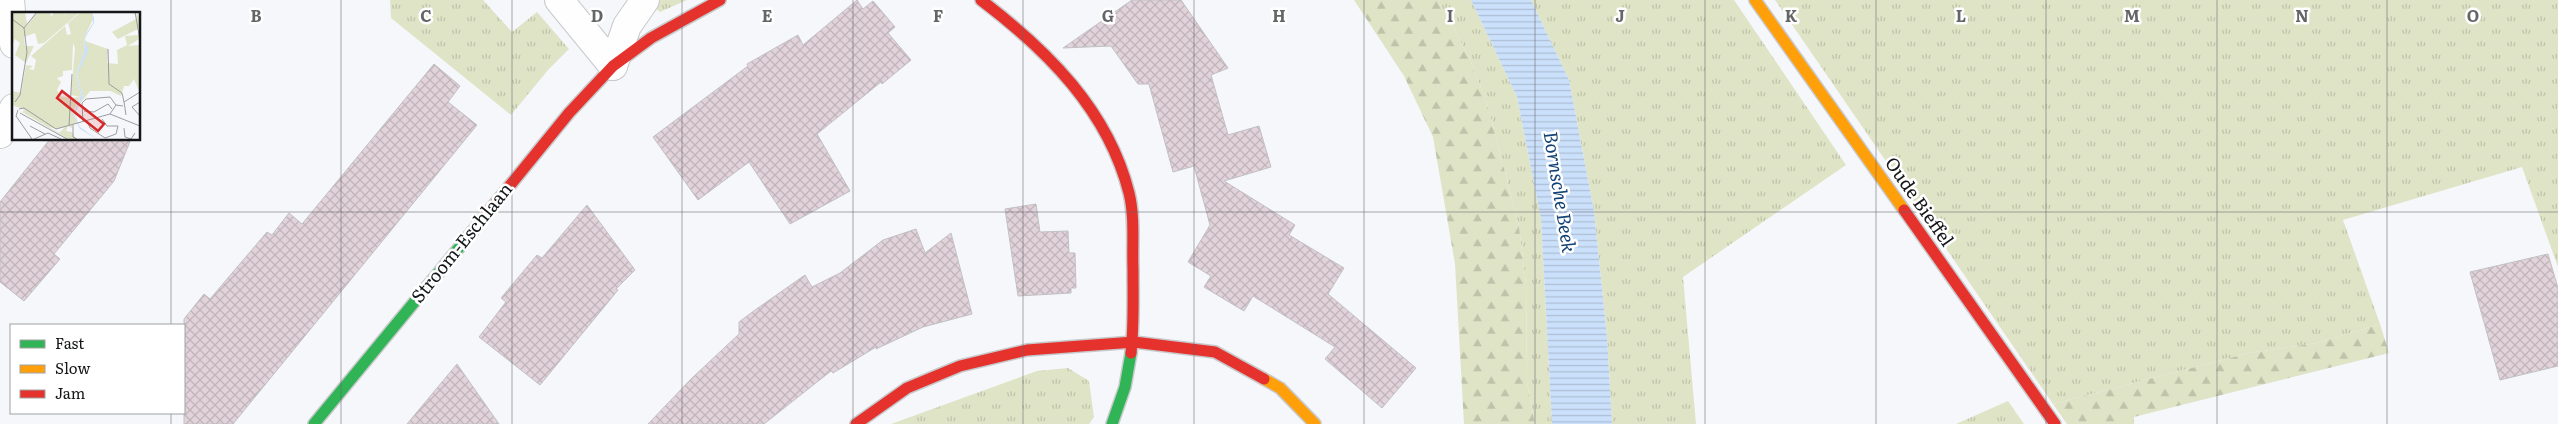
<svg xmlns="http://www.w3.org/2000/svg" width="2558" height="424" font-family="Literata,serif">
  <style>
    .grass { fill: url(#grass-tufts) }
    .forest { fill: url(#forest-firs) }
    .water { fill: url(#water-rules) }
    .building { fill: url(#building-cross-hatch); stroke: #c1c1c3 }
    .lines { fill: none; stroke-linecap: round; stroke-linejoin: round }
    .street-casing { stroke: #c7c9cc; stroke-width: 30 }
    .fast-casing { stroke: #c7c9cc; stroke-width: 14 }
    .slow-casing { stroke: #c7c9cc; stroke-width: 14 }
    .jam-casing { stroke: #c7c9cc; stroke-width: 14 }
    .street { stroke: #fefefe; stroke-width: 28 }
    .fast { stroke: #30b455; stroke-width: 11 }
    .slow { stroke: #ff9f0a; stroke-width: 11 }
    .jam { stroke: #e5322d; stroke-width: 11 }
    .grid { fill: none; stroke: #636567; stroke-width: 1; stroke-opacity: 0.55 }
    .labels { text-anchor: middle; stroke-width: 5; stroke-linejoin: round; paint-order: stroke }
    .street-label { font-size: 18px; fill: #141618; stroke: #fff }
    .water-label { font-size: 19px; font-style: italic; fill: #134376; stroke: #fff }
    .inset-road { fill: none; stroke: #9b9da0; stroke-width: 1 }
    .view { fill: #d62828; fill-opacity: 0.15; stroke: #d62828; stroke-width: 2.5 }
    .inset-edge { fill: none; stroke: #141618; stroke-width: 2.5 }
    .grid-label { font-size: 16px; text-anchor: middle; font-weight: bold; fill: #636567; stroke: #fff; stroke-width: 5; stroke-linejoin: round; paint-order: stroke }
  </style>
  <defs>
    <pattern id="grass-tufts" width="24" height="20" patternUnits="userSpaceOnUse" patternTransform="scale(1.25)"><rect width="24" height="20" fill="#dfe4c7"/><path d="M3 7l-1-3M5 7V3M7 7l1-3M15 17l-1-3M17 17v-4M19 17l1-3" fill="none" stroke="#bec3aa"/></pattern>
    <pattern id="forest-firs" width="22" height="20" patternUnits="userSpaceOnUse" patternTransform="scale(1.25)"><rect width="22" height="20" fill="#dfe4c7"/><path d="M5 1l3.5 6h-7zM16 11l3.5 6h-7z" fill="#bec3aa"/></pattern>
    <pattern id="water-rules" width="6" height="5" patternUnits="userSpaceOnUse" patternTransform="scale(1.25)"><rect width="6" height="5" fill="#cbe0fa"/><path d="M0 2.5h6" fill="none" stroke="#adbfd6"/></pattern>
    <pattern id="building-cross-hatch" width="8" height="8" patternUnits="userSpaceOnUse" patternTransform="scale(1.25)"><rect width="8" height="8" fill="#e1d3d9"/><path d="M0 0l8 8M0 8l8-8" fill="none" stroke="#c0b4ba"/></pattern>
  </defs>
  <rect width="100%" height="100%" fill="#f5f7fb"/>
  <!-- grass -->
  <g class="grass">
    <path d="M 390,0 L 483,0 L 512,32 L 537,12 L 569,49 L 548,70 L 511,115 L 391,18 Z"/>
    <path d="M 650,0 L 687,0 L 660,12 L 648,2 Z"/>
    <path d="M 1438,0 L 1471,0 L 1517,97 L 1541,219 L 1552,424 L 1535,424 L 1527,383 L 1526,284 L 1519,226 L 1487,103 L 1469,57 Z"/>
    <path d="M 1531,0 L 1734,0 L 1846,165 L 1683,277 L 1696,424 L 1612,424 L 1607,337 L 1594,211 L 1569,80 Z"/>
    <path d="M 1775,0 L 2558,0 L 2558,267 L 2522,167 L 2343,220 L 2380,324 L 2317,343 L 2249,353 L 2053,404 Z"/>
    <path d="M 1068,368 L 1089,381 L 1094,417 L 1089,424 L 891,424 L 1037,371 Z"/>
    <path d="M 2008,401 L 2024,424 L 1956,424 Z"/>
  </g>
  <!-- forest -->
  <g class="forest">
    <path d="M 1354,0 L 1438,0 L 1469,57 L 1487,103 L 1519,226 L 1526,284 L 1527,383 L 1535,424 L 1464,424 L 1455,264 L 1433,137 L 1404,76 Z"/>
    <path d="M 2380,324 L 2389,353 L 2134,417 L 2134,424 L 2067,424 L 2053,404 L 2249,353 L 2317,343 Z"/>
  </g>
  <!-- water -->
  <path class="water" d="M 1471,0 L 1531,0 L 1569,80 L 1594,211 L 1607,337 L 1612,424 L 1552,424 L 1541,219 L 1517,97 Z"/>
  <!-- building -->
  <g class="building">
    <path d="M 857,0 L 863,9 L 873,1 L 895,27 L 888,33 L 911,60 L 882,84 L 881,82 L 817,134 L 850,191 L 790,224 L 749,162 L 698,200 L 653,137 L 748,66 L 747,64 L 798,35 L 803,45 Z"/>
    <path d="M 1132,0 L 1181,0 L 1228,68 L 1211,75 L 1228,135 L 1259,126 L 1271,167 L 1224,181 L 1295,225 L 1289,235 L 1344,268 L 1328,294 L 1416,368 L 1382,408 L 1325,359 L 1335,347 L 1253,296 L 1244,311 L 1204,287 L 1211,276 L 1188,262 L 1210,225 L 1194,166 L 1173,172 L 1149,84 L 1138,84 L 1111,46 L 1063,48 Z"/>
    <path d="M 434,64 L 460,86 L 448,102 L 477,125 L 233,424 L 184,424 L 184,319 L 204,294 L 210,299 L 267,232 L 272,235 L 289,213 L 302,224 Z"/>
    <path d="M 50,139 L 131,139 L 114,181 L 54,254 L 60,259 L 24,301 L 0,282 L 0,202 Z"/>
    <path d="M 1036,204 L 1040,232 L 1068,231 L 1069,253 L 1075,253 L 1076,288 L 1071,288 L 1071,293 L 1018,296 L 1005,209 Z"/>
    <path d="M 587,205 L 635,270 L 616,289 L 618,290 L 540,385 L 479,337 L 506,302 L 501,298 L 537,255 L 542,258 Z"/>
    <path d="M 916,229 L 925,253 L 951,233 L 972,314 L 923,327 L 876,349 L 876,347 L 833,373 L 831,371 L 764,424 L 648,424 L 691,379 L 739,334 L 739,322 L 755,310 L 805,275 L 812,287 L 840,273 L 883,240 Z"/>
    <path d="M 2548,254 L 2558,288 L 2558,366 L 2500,380 L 2470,272 Z"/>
    <path d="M 457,364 L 499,424 L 407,424 Z"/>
  </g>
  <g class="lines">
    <defs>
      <g id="street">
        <path d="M 10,0 L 14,44"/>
        <path d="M 559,0 L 613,66"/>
        <path d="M 613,66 L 627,26 L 645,0"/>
        <path d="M 0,134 L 14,108"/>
      </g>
      <g id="fast">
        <path d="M 314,424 L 472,232"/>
        <path d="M 1112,424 L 1125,387 L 1131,353"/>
      </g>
      <g id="slow">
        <path d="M 1755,0 L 1904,210"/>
        <path d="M 1264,379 L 1280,388 L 1315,424"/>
      </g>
      <g id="jam">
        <path d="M 981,0 C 1047,50 1108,110 1129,193 C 1135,217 1132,244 1133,269 C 1133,297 1134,325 1131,353"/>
        <path d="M 1904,210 L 2055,424"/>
        <path d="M 472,232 L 569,113 L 613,66 L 651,38 L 720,0"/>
        <path d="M 856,424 L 907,388 L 960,366 L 1027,350 L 1134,342 L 1215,352 L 1264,379"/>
      </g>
    </defs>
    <!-- street casing -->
    <use href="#street" class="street-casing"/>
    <!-- fast casing -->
    <use href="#fast" class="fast-casing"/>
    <!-- slow casing -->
    <use href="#slow" class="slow-casing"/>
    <!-- jam casing -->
    <use href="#jam" class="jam-casing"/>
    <!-- street -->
    <use href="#street" class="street"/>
    <!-- fast -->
    <use href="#fast" class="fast"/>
    <!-- slow -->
    <use href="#slow" class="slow"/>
    <!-- jam -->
    <use href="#jam" class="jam"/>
  </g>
  <!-- grid -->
  <path class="grid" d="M 171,0 L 171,325M 341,0 L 341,424M 512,0 L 512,424M 682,0 L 682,424M 853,0 L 853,424M 1023,0 L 1023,424M 1194,0 L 1194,424M 1364,0 L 1364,424M 1535,0 L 1535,424M 1705,0 L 1705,424M 1876,0 L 1876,424M 2046,0 L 2046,424M 2217,0 L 2217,424M 2387,0 L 2387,424M 0,212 L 2558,212M 171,413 L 171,424"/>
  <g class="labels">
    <!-- street labels -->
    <g class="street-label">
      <text transform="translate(1919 202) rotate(55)" y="6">Oude Bieffel</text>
      <text transform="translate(462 243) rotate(-51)" y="6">Stroom-Eschlaan</text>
    </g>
    <!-- water labels -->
    <g class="water-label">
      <text transform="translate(1560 192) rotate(81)" y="7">Bornsche Beek</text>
    </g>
  </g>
  <!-- overview -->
  <g transform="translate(12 12)">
    <rect width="128" height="128" fill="#f5f7fb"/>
    <path d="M 13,0 L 15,11 L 13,16 L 25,0 L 37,0 L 40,5 L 41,0 L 53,0 L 54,5 L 54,0 L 68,0 L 32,31 L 26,32 L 23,21 L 12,25 L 13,34 L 22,34 L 14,51 L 3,43 L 8,31 L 3,27 L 0,33 L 1,1 ZM 69,0 L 80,0 L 81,7 L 73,24 L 72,40 L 64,63 L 69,83 L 61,100 L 65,111 L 45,117 L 37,115 L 47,121 L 53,115 L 60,113 L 60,116 L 56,114 L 54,119 L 60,120 L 64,127 L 56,127 L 10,100 L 13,98 L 0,93 L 0,79 L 9,81 L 14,53 L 21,54 L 17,57 L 22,58 L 24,48 L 19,44 L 53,14 L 55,23 L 59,22 L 56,11 ZM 61,31 L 63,36 L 59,83 L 68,85 L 58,86 L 48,84 L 45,78 L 49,70 L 45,66 L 51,64 L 51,59 L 60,58 ZM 125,0 L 128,10 L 126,17 L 106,27 L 100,20 L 124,7 ZM 127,15 L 127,27 L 116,34 L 127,33 L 127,79 L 122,67 L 117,74 L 112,74 L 109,84 L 98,79 L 78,79 L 63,98 L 66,111 L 62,100 L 64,96 L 71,85 L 65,63 L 73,41 L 73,29 L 96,37 L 95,51 L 106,52 L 105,38 L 115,33 L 113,24 L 126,23 Z" fill="#dfe4c7" fill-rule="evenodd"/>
    <path d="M 80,0 L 82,6 L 82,11 L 73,26 L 76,39 L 65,63 L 71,85 L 62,103 L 68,115 L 85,127 L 68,117 L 61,103 L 69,83 L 64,63 L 72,40 L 73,24 L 81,11 Z" fill="#cbe0fa"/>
    <path class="inset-road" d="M 123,0 L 128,28M 0,7 L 12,16 L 15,40 L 8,83 L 3,90M 12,16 L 25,0M 96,37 L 97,72 L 110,81 L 112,90M 128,90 L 120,95 L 128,104M 7,97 L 12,96 L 44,117 L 98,102 L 128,114M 6,98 L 4,104 L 20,127M 72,99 L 82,100 L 96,92 L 100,97M 8,101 L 55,127M 98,102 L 104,93 L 111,94M 114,103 L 112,90 L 128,80M 90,107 L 95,114 L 106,114 L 104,122 L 93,126M 71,110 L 70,91 L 74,87 L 98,85 L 104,93M 76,111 L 78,116 L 93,126M 57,113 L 60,62M 61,113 L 61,125 L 65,127M 18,114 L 33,122M 112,116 L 113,125 L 119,127 L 123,121M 22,127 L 36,121 L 49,127"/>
    <path class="view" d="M 50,79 L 92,112 L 86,119 L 45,86 Z"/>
    <rect width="128" height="128" class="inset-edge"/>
  </g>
  <g class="grid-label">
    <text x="256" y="22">B</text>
    <text x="426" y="22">C</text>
    <text x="597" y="22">D</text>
    <text x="767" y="22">E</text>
    <text x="938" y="22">F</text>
    <text x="1108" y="22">G</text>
    <text x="1279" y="22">H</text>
    <text x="1450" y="22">I</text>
    <text x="1620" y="22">J</text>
    <text x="1791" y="22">K</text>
    <text x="1961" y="22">L</text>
    <text x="2132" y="22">M</text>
    <text x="2302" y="22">N</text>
    <text x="2473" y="22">O</text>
  </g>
  <!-- legend -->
  <rect x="10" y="324" width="175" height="90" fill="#ffffff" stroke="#a1a2a3"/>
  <rect x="20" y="340" width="25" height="8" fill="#30b455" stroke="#a1a2a3"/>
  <text x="55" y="349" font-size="15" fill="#141618">Fast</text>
  <rect x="20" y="365" width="25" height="8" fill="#ff9f0a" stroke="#a1a2a3"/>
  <text x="55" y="374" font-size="15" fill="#141618">Slow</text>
  <rect x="20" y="390" width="25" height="8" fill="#e5322d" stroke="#a1a2a3"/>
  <text x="55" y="399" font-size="15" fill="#141618">Jam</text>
</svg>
